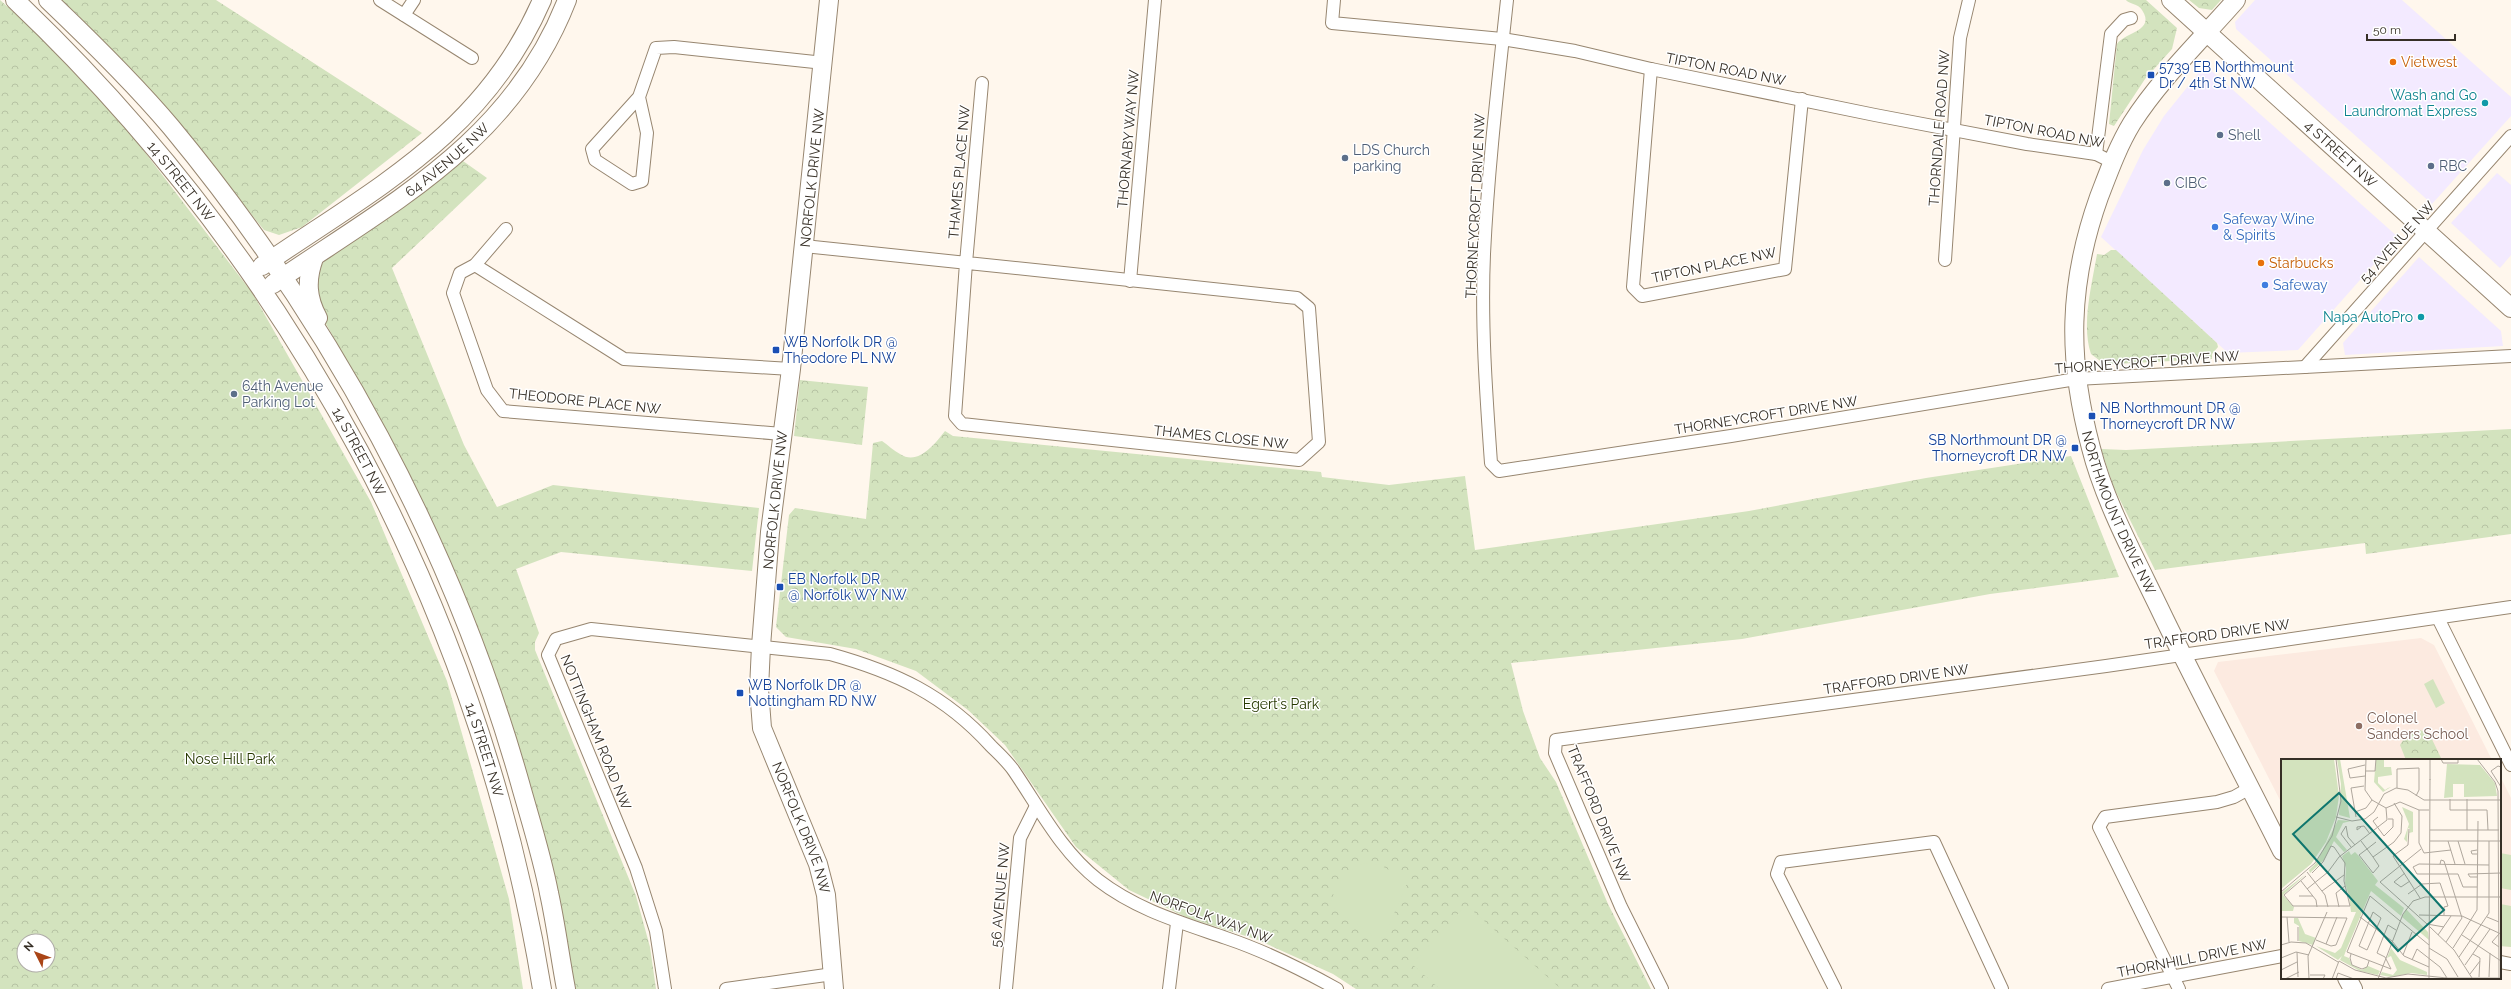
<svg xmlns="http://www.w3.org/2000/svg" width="2511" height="989" font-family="Raleway,sans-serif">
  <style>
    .commercial { fill: #f3eaff }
    .education { fill: #fceae0 }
    .park { fill: url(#park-crowns); fill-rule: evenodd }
    .garden { fill: #d3e3be }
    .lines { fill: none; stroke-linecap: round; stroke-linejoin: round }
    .street-casing { stroke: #978670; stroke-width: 14 }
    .secondary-casing { stroke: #978670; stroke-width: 20 }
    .street { stroke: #fff; stroke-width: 12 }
    .secondary { stroke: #fff; stroke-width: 18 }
    .food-dot { fill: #e8710a; stroke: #fff; stroke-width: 1.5 }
    .transit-dot { fill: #1a4fb4; stroke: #fff; stroke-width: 1.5 }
    .culture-dot { fill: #0f9aa8; stroke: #fff; stroke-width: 1.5 }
    .service-dot { fill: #5c6f8a; stroke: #fff; stroke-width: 1.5 }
    .shop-dot { fill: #3f7fe0; stroke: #fff; stroke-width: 1.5 }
    .education-dot { fill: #8d6e63; stroke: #fff; stroke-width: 1.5 }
    .labels { text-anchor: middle; stroke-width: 3; stroke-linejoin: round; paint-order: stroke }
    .food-label { font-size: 14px; fill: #c56008; stroke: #fff; text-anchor: start }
    .transit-label { font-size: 14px; fill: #164399; stroke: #fff; text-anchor: start }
    .street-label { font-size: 14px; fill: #362f26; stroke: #fff }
    .culture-label { font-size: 14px; fill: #0d838f; stroke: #fff; text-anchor: end }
    .service-label { font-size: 14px; fill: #4e5e75; stroke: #fff; text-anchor: start }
    .shop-label { font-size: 14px; fill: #366cbe; stroke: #fff; text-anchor: start }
    .park-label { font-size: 14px; fill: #263800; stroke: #fff }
    .education-label { font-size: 14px; fill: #785e54; stroke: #fff; text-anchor: start }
    .inset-road { fill: none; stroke: #afa79d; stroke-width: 1 }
    .view { fill: #0f766e; fill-opacity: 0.15; stroke: #0f766e; stroke-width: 2 }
    .inset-edge { fill: none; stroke: #362f26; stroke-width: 2 }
  </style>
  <defs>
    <pattern id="park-crowns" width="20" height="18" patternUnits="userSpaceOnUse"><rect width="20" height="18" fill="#d3e3be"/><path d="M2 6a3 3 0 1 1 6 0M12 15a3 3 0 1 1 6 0" fill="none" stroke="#b6c3a3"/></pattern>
  </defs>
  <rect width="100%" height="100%" fill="#fff7ed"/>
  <!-- commercial -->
  <g class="commercial">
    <path d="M 2255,0 L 2402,0 L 2511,97 L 2511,116 L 2432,204 L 2236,29 L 2235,22 Z"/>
    <path d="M 2205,65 L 2398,237 L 2298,350 L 2228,353 L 2101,237 L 2143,150 L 2164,116 Z"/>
    <path d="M 2497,173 L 2511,185 L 2511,255 L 2500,268 L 2451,223 Z"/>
    <path d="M 2419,257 L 2501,331 L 2503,346 L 2345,355 L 2343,343 Z"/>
  </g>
  <!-- education -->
  <g class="education">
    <path d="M 2421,638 L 2434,645 L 2492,760 L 2282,760 L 2282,804 L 2214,671 L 2218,662 Z"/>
    <path d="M 2500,776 L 2511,798 L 2511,947 L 2500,946 Z"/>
  </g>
  <!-- park -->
  <g class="park">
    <path d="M 0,0 L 37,33 L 128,130 L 253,294 L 371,502 L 447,681 L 509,899 L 523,989 L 0,989 ZM 24,941 L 48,941 L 48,965 L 24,965 Z"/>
    <path d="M 60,0 L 216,0 L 422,133 L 302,227 L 279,235 L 264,230 L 226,183 Z"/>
    <path d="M 2126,0 L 2146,0 L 2177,28 L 2172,49 L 2145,79 L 2114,126 L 2109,124 L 2117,44 C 2125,32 2156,31 2142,10 C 2139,4 2127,3 2126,0 Z"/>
    <path d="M 2189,0 L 2221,0 L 2212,10 L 2199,8 Z"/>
    <path d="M 463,161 L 487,178 L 392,268 L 464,445 L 497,507 L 553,485 L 759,508 L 752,571 L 561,552 L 516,569 L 539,633 L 535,642 L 535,650 L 636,896 L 650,947 L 656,989 L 573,989 L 523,766 L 487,655 L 462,588 L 426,508 L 392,441 L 321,315 L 313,276 L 326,259 L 401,208 Z"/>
    <path d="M 2111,250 L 2116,250 L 2217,343 L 2218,347 L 2212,354 L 2212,359 L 2111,364 L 2103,363 L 2091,354 C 2081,325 2092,284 2097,254 L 2104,255 Z"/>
    <path d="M 800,380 L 868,387 L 862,445 L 794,436 Z"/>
    <path d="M 2511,429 L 2511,534 L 2366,554 L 2365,543 L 2155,570 L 2114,488 L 2101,449 L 2126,450 Z"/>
    <path d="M 945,431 L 953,436 L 1321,472 L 1322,477 L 1389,485 L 1465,476 L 1475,550 L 1749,511 L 1926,478 L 2071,456 L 2119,577 L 1990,594 L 1742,639 L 1511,663 L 1523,711 L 1540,758 L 1556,782 L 1608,904 L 1651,989 L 1356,989 L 1333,974 L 1258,940 L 1186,917 L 1129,890 L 1076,847 L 1005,745 L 968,710 L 916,671 L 856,649 L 786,637 L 776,627 L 789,515 L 795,508 L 866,519 L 873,443 L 882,441 C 888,445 894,451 900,454 C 918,466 935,444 945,431 Z"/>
    <path d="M 2420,730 L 2429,733 L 2442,760 L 2406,760 L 2400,745 L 2405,737 Z"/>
  </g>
  <!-- garden -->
  <g class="garden">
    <path d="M 2433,679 L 2445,703 L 2436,708 L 2424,684 Z"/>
    <path d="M 2500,853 L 2511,855 L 2511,890 L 2500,888 Z"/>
    <path d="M 1363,863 L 1380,865 L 1408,881 L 1384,937 L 1376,938 L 1330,906 C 1336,882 1342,875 1363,863 Z"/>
    <path d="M 2500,904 L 2511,906 L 2511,947 L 2500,946 Z"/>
    <path d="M 1466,905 L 1561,989 L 1440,989 L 1412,964 Z"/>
  </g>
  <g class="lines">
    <defs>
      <g id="street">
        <path d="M 380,0 L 472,58"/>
        <path d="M 1334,0 L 1332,23 L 1502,39 L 1575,51 L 1651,69 L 1875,115 L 2027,144 L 2096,154 L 2112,162"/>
        <path d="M 1507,0 C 1498,84 1488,169 1484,254 C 1481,323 1486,393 1491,463 L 1499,471 L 1731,436 L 2076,379 L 2511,356"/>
        <path d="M 404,15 L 414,0"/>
        <path d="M 1651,69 L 1633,287 L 1642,296 L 1785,269 L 1802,99"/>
        <path d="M 639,97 L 647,133 L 642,181 L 632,184 L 595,160 L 592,149 L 639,97 L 656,48 L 674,47 L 824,63"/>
        <path d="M 2096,154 L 2111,34 L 2124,20 L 2131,18"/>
        <path d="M 506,229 L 475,265 L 460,273 L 453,293 L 487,390 L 503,411 L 782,434"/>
        <path d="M 804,246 C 968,262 1133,281 1297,298 L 1309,308 L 1319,442 L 1299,460 L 962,424 L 955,416 L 966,263 L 982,83"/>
        <path d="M 1945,260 L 1960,38 L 1969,0"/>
        <path d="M 475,265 L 624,359 L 791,369"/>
        <path d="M 1130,281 L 1155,0"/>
        <path d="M 2305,367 L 2511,136"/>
        <path d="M 2438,618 L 2511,765"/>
        <path d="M 2500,962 L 2511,964"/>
        <path d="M 665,989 L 656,931 L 636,868 L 548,655 L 556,639 L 591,629 L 830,654 C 895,672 945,695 991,746 C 999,754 1008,762 1014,771 C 1040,809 1061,851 1098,880 C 1137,910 1180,922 1226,938 C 1265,951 1301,969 1337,989"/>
        <path d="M 726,989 L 833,974"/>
        <path d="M 1006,989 L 1020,838 L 1036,806"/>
        <path d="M 1169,989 L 1177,923"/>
        <path d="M 1662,989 L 1621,907 L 1555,753 L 1556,740 L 2106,666 L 2511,607"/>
        <path d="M 1835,989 L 1777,874 L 1781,862 L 1934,842 L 2002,989"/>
        <path d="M 2108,989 L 2282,956"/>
        <path d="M 2179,989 L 2099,827 L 2105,817 L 2217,802 L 2234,797 L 2250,788"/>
      </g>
      <g id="secondary">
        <path id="s1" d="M 15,0 C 293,264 480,610 542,989"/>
        <path d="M 48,0 C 91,41 133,82 171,127 C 330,319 452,543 520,783 C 530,819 542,856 549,893 C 556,925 560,957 566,989"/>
        <path id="s2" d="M 829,0 L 791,369 L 770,532 L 761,646 L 759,689 L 762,728 L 818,864 L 826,895 L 834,989"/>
        <path id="s3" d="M 2171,0 L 2511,308"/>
        <path id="s4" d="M 2236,0 C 2202,39 2160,79 2132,123 C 2118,146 2109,171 2099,197 C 2068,284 2067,359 2091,448 C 2105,504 2139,565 2164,618 C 2202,696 2243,773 2282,851"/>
        <path d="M 314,258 C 306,280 307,298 318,318"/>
        <path d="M 262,266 C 375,188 484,134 542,0"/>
        <path id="s5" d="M 273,284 C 391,203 512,142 567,0"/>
        <path d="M 2347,978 L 2353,989"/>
      </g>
    </defs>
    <!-- street casing -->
    <use href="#street" class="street-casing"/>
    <!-- secondary casing -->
    <use href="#secondary" class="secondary-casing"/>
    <!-- street -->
    <use href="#street" class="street"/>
    <!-- secondary -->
    <use href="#secondary" class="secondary"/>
  </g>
  <!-- markers -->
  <g class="food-dot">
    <circle cx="2393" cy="62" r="4"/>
    <circle cx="2261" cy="263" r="4"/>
  </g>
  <g class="transit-dot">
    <rect x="2147" y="71" width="8" height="8" rx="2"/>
    <rect x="772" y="346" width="8" height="8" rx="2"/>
    <rect x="2088" y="412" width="8" height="8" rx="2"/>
    <rect x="2071" y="444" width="8" height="8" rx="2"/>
    <rect x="776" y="583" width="8" height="8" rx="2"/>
    <rect x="736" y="689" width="8" height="8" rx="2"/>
  </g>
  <g class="culture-dot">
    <circle cx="2485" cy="103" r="4"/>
    <circle cx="2421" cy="317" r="4"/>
  </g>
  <g class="service-dot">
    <circle cx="2220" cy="135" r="4"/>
    <circle cx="1345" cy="158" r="4"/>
    <circle cx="2431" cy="166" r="4"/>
    <circle cx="2167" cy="183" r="4"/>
    <circle cx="234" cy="394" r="4"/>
  </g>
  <g class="shop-dot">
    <circle cx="2215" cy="227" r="4"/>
    <circle cx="2265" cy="285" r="4"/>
  </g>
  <circle class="education-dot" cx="2359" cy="726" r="4"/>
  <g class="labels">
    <!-- food labels -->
    <g class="food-label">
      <text x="2401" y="67">Vietwest</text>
      <text x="2269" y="268">Starbucks</text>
    </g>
    <!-- transit labels -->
    <g class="transit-label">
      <text x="2159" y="72">5739 EB Northmount<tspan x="2159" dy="16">Dr / 4th St NW</tspan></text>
      <text x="784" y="347">WB Norfolk DR @<tspan x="784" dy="16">Theodore PL NW</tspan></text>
      <text x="2100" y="413">NB Northmount DR @<tspan x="2100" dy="16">Thorneycroft DR NW</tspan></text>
      <text x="2067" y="445" text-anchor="end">SB Northmount DR @<tspan x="2067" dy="16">Thorneycroft DR NW</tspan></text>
      <text x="788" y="584">EB Norfolk DR<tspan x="788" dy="16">@ Norfolk WY NW</tspan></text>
      <text x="748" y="690">WB Norfolk DR @<tspan x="748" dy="16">Nottingham RD NW</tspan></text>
    </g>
    <!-- street labels -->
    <g class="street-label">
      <text transform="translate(1726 69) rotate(11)" y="5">TIPTON ROAD NW</text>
      <text transform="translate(1939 128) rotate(-86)" y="5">THORNDALE ROAD NW</text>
      <text transform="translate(2044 131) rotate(11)" y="5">TIPTON ROAD NW</text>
      <text transform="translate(1128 139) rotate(-85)" y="5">THORNABY WAY NW</text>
      <text dy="5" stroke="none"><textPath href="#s3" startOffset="229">4 STREET NW</textPath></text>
      <text dy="5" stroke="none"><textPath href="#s5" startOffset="214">64 AVENUE NW</textPath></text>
      <text transform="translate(959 172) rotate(-85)" y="5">THAMES PLACE NW</text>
      <text transform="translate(812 178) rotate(-84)" y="5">NORFOLK DRIVE NW</text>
      <text dy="5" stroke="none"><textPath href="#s1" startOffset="246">14 STREET NW</textPath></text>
      <text transform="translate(1475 206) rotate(-87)" y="5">THORNEYCROFT DRIVE NW</text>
      <text transform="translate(2397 242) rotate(-48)" y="5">54 AVENUE NW</text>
      <text transform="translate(1714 265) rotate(-12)" y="5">TIPTON PLACE NW</text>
      <text transform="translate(2147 362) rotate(-4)" y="5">THORNEYCROFT DRIVE NW</text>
      <text transform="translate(585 401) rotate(6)" y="5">THEODORE PLACE NW</text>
      <text transform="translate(1766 415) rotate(-9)" y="5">THORNEYCROFT DRIVE NW</text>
      <text transform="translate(1221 437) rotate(6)" y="5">THAMES CLOSE NW</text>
      <text dy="5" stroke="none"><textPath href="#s1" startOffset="570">14 STREET NW</textPath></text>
      <text transform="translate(775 500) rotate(-84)" y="5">NORFOLK DRIVE NW</text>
      <text dy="5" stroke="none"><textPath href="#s4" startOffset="568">NORTHMOUNT DRIVE NW</textPath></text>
      <text transform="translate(2217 634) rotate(-8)" y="5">TRAFFORD DRIVE NW</text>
      <text transform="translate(1896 679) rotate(-8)" y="5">TRAFFORD DRIVE NW</text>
      <text transform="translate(596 732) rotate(68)" y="5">NOTTINGHAM ROAD NW</text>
      <text dy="5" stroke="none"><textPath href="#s1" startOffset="894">14 STREET NW</textPath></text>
      <text transform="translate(1599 814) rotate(68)" y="5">TRAFFORD DRIVE NW</text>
      <text dy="5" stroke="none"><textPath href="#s2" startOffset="839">NORFOLK DRIVE NW</textPath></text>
      <text transform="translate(1000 895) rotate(-85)" y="5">56 AVENUE NW</text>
      <text transform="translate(1211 917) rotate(20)" y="5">NORFOLK WAY NW</text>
      <text transform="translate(2192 958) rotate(-11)" y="5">THORNHILL DRIVE NW</text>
    </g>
    <!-- culture labels -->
    <g class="culture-label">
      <text x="2477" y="100">Wash and Go<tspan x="2477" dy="16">Laundromat Express</tspan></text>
      <text x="2413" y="322">Napa AutoPro</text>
    </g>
    <!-- service labels -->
    <g class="service-label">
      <text x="2228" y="140">Shell</text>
      <text x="1353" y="155">LDS Church<tspan x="1353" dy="16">parking</tspan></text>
      <text x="2439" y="171">RBC</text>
      <text x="2175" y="188">CIBC</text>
      <text x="242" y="391">64th Avenue<tspan x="242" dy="16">Parking Lot</tspan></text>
    </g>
    <!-- shop labels -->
    <g class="shop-label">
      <text x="2223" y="224">Safeway Wine<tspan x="2223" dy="16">&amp; Spirits</tspan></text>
      <text x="2273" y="290">Safeway</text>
    </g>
    <!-- park labels -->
    <g class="park-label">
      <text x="1281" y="709">Egert's Park</text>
      <text x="230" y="764">Nose Hill Park</text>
    </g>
    <!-- education labels -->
    <g class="education-label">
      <text x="2367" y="723">Colonel<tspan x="2367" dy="16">Sanders School</tspan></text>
    </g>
  </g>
  <!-- overview -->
  <g transform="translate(2281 759)">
    <rect width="220" height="220" fill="#fff7ed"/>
    <path d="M 0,0 L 53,0 L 58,37 L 55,58 L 45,83 L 30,105 L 0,130 ZM 56,0 L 59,0 L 69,59 L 58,56 L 60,25 ZM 95,0 L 103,0 L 103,8 L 110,8 L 111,16 L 97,18 L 97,24 L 104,31 L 107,29 L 110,28 L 102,33 L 93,23 ZM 166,5 L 199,6 L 214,24 L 216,37 L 183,38 L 183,25 L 172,25 L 172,38 L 163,39 ZM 121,48 L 132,53 L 132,73 L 128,74 L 129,70 L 127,69 L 126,83 L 123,80 L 128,65 ZM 57,61 L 70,62 L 62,64 L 55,78 L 66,91 L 63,93 L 53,82 L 43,101 L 29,114 L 28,111 L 35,104 ZM 68,92 L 70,96 L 74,93 L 77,96 L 97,122 L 94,126 L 123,149 L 120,157 L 90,132 L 64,194 L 63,197 L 68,199 L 71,206 L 81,211 L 87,207 L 99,212 L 97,216 L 79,212 L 59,201 L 61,197 L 57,201 L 35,187 L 54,194 L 60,189 L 75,153 L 70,153 L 68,137 L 64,124 L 65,109 L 61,97 ZM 25,115 L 2,136 L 13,148 L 12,152 L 1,152 L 0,134 ZM 125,150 L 147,173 L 148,181 L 121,158 ZM 13,159 L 17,159 L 24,175 L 35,179 L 32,186 L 18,182 L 18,167 L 13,164 ZM 110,189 L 119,201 L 146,213 L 146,216 L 130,214 L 110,218 L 99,216 L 101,213 L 112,216 L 116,211 L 110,197 L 106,199 Z" fill="#d3e3be"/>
    <path d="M 172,8 L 178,8 L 179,22 L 172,22 Z" fill="#d3e3be"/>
    <path class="inset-road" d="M 107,0 L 125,0M 149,0 L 149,21M 160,0 L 162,4 L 177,4 L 177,0M 196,0 L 214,23 L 217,32 L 218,220M 220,8 L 217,7 L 210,12 L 220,28M 84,12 L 94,12 L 95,0M 84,17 L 69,19 L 67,10 L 84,6M 116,29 L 116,10 L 138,9 L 138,31 L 135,37M 169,40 L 169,51 L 206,51 L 207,71M 105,49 L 119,43 L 138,51 L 148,51M 138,51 L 138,84 L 143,94 L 170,91M 74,53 L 85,49 L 91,41M 55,58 L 71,62 L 84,60 L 93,53 L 103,35 L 115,29 L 127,31 L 143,41 L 220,41M 75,58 L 70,29 L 83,27M 97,58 L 92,62 L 103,77 L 112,68 L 112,60 L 107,60M 65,67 L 60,75 L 70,88M 65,67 L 67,78 L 74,86M 80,68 L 76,71 L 76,68 L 83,67 L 89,75M 128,70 L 127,86 L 112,97 L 139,139M 149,71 L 218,71M 186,71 L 186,40M 80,82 L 92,98 L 98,107 L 92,114 L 78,96 L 86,90 L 95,83M 149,82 L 220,82M 167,82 L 174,105M 177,82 L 184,105M 140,90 L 99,123 L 146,165 L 163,168M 196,91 L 190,92 L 191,95 L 196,95M 92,98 L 113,83 L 120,74 L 121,57 L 113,44M 159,105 L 160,101 L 163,102 L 181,159 L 165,183M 26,113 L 44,136 L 47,148M 124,114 L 113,123 L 120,128 L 129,122M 25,117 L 3,136 L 12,147 L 69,147 L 63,122 L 64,104 L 53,88 L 50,87 L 42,103 L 31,114M 196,118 L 189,118 L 187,115 L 220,114M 20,122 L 35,141 L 36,148M 196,128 L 182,128 L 177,115 L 136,115 L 132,108 L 138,105 L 208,106M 26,130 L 47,113 L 58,98 L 106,61 L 105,49 L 91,41 L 84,31 L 85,0M 41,132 L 63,116M 0,133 L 34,104 L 51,77 L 60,42 L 55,0M 127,135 L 141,125 L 159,124 L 167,147 L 163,148 L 163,156M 18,137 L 32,137M 58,148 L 55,134 L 64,127M 92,153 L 100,159 L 86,191 L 78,187 ZM 138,156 L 181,157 L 220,175M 0,158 L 66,159 L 55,186 L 50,187 L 35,181M 6,158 L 8,183M 79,158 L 111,182 L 123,197 L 148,208M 206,158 L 218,163M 17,168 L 17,182M 149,168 L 173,191 L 191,219M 115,171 L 107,166 L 96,194 L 104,198 L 110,210 L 66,193 L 89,137 L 148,186M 218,175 L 211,183 L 218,188M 157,176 L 170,157M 181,176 L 220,202M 45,185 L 56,158M 0,186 L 10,183 L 25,184 L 57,203M 148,189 L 166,200 L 177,218M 172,189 L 196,151 L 197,62M 16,193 L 17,218M 70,195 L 69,199 L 71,206 L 81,210 L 86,208 L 88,202M 192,195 L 199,199 L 198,218M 122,196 L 131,173M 178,198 L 208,154 L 208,82M 0,199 L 15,193 L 28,196M 131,201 L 136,190 L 159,208 L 166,219M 184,206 L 209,170M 0,211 L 16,203M 189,215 L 199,202M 29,216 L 44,216 L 42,220M 208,218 L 209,194M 164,219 L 220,219M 4,220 L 18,213M 28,220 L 27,197 L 46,153M 51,220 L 58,202 L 74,211 L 105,219 L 127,215 L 166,219M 55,220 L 57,214 L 73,220M 97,220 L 122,155 L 132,142 L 144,138 L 220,138M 148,220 L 149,20"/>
    <path class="view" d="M 58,34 L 163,151 L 117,192 L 12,75 Z"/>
    <rect width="220" height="220" class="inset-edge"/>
  </g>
  <!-- north arrow -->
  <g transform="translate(36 953) rotate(312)"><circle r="19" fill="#ffffff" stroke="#afaca8"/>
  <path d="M0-3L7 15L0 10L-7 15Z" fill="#aa4517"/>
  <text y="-6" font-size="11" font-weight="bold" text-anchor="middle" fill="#362f26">N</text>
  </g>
  <!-- scale -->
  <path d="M2367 34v6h88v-6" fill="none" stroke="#362f26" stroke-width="2"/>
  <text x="2373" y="34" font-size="12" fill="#362f26" stroke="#ffffff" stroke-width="3" paint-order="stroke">50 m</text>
</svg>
